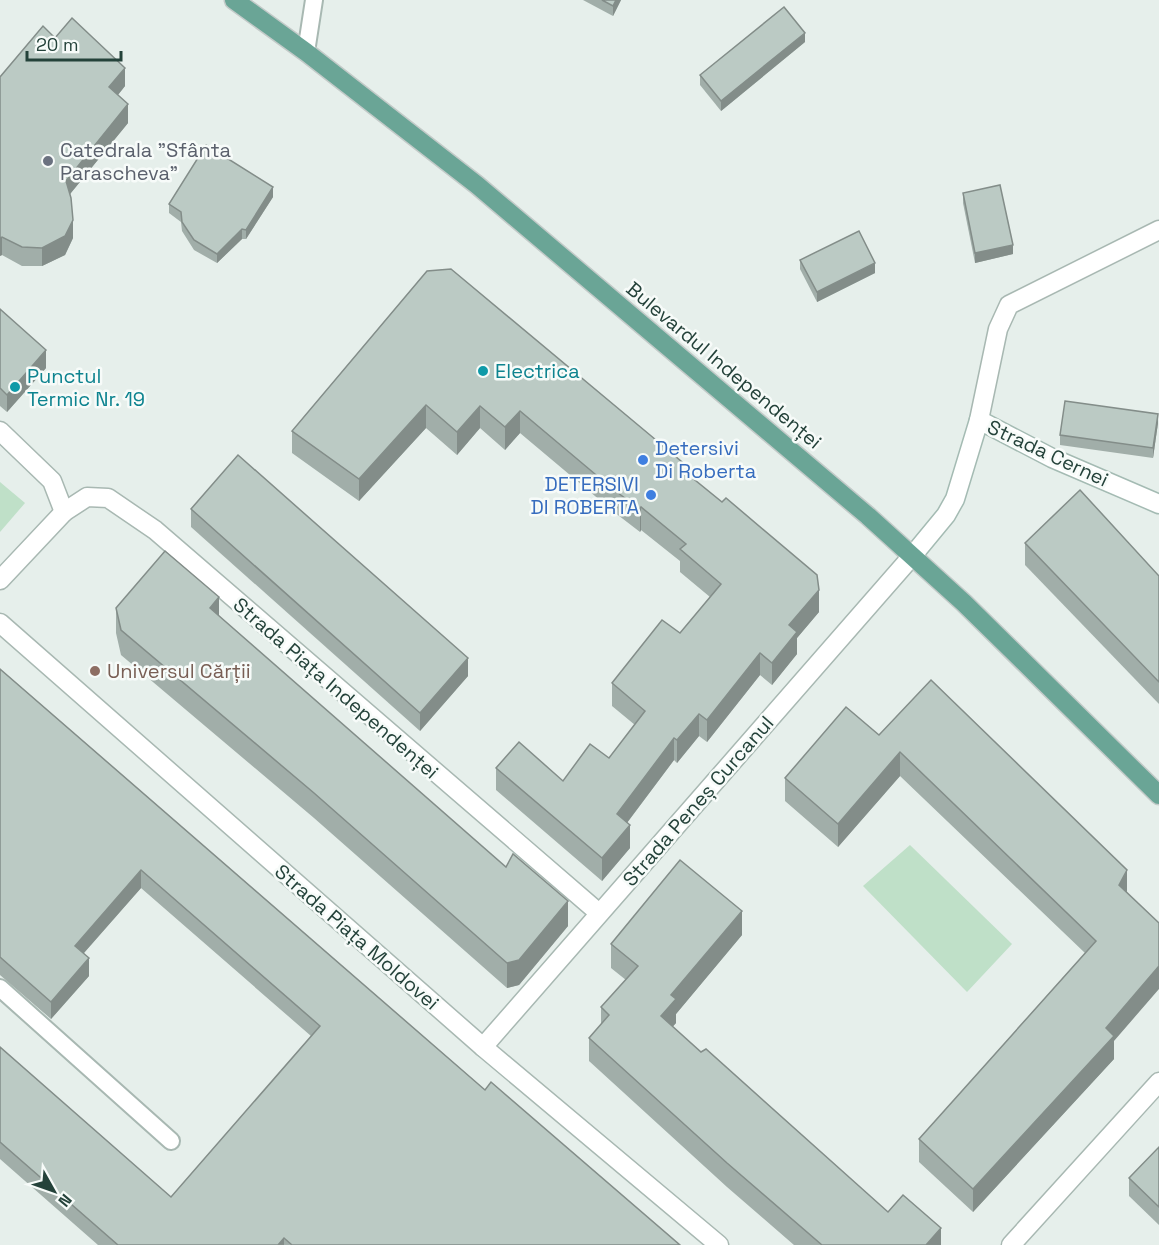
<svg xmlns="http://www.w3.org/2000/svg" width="1159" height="1245" font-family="'Space Grotesk',sans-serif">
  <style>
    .green { fill: #bfe0c8 }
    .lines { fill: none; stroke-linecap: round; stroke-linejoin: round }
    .lane-casing { stroke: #a8b8b2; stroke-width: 20 }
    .street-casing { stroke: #a8b8b2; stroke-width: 21 }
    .secondary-casing { stroke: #a4bbb3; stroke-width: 21 }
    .primary-casing { stroke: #c2cac8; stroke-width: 21 }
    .lane { stroke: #fff; stroke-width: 16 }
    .street { stroke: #fff; stroke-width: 18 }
    .secondary { stroke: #fff; stroke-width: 18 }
    .primary { stroke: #6aa596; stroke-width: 18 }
    .wall { fill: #a1aea9 }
    .shaded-wall { fill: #838d89 }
    .building { fill: #bbcac4; stroke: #838d89; stroke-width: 1.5 }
    .worship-dot { fill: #6b7280; stroke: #f7fbf9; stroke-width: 2 }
    .culture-dot { fill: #0f9aa8; stroke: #f7fbf9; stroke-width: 2 }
    .shop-dot { fill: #3f7fe0; stroke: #f7fbf9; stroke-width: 2 }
    .education-dot { fill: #8d6e63; stroke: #f7fbf9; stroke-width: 2 }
    .labels { text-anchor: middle; stroke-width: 5; stroke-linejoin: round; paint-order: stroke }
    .worship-label { font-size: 20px; fill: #5b616d; stroke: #f7fbf9; text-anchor: start }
    .street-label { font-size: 20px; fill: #24423a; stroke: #f7fbf9 }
    .culture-label { font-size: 20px; fill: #0d838f; stroke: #f7fbf9; text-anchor: start }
    .shop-label { font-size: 20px; fill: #366cbe; stroke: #f7fbf9; text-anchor: start }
    .education-label { font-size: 20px; fill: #785e54; stroke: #f7fbf9; text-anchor: start }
  </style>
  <rect width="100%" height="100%" fill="#e6efeb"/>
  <!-- green -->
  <g class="green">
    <path d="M 0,482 L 25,503 L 0,532 Z"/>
    <path d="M 910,845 L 1012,944 L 967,992 L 863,886 Z"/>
  </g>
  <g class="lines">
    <defs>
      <g id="lane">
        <path d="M 306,52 L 314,0"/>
        <path d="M 0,988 L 171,1141"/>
      </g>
      <g id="street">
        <path d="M 979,420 L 998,329 L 1009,305 L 1159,230"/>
        <path d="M 0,431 L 52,481 L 64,512"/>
        <path d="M 0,580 L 64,512 L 87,497 L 108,498 L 155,530 L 599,913"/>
        <path d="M 0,623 L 483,1047 L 719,1245"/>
        <path d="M 483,1047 L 913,555"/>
        <path d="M 1011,1245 L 1159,1082"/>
      </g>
      <path id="secondary" d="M 913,555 L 946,515 L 955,499 L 979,420 L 1052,458 L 1159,504"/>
      <path id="primary" d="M 234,0 L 306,52 L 477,185 L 868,516 L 964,603 L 1159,795"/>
    </defs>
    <!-- lane casing -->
    <use href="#lane" class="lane-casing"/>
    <!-- street casing -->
    <use href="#street" class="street-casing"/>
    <!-- secondary casing -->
    <use href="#secondary" class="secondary-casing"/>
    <!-- primary casing -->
    <use href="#primary" class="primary-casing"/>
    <!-- lane -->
    <use href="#lane" class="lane"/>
    <!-- street -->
    <use href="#street" class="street"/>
    <!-- secondary -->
    <use href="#secondary" class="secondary"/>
    <!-- primary -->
    <use href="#primary" class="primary"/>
  </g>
  <!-- wall -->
  <g class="wall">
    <path d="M 583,0 L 621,0 L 613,16 Z"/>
    <path d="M 55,38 L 125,86 L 118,95 L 128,123 L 70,194 L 73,238 L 65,255 L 42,266 L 22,266 L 2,255 L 0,256 L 0,77 Z"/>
    <path d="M 805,42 L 721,111 L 700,85 L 700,75 Z"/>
    <path d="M 963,193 L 1013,254 L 975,263 L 963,203 Z"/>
    <path d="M 273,197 L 246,239 L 242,239 L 217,263 L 194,250 L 182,231 L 181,222 L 169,213 L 169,204 Z"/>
    <path d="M 800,260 L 875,273 L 817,302 L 800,269 Z"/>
    <path d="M 427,271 L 682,469 L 819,612 L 797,638 L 797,654 L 772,685 L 760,675 L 707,742 L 699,736 L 677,763 L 674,760 L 627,823 L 630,848 L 602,881 L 496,790 L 496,768 L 563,781 L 609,758 L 635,725 L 612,706 L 612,683 L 680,633 L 710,597 L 680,572 L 680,561 L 641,530 L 640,532 L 614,512 L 520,433 L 505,450 L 480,428 L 457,455 L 426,428 L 359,501 L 292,453 L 292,431 Z"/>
    <path d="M 0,309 L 46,368 L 7,412 L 0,406 Z"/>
    <path d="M 1158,423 L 1153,458 L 1060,445 L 1060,435 Z"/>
    <path d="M 191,509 L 468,676 L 420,731 L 191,527 Z"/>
    <path d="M 1025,543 L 1159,576 L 1159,704 L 1025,565 Z"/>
    <path d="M 116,608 L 219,616 L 568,926 L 519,985 L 507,988 L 314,818 L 121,655 L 116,633 Z"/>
    <path d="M 0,669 L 485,1090 L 680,1245 L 98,1245 L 0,1159 L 0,1047 L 171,1197 L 311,1036 L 141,888 L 84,953 L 89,976 L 51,1019 L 0,975 Z"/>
    <path d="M 879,735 L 1127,892 L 1114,1041 L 1114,1059 L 973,1212 L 919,1162 L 919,1139 L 1085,953 L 900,776 L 838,847 L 785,801 L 785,778 Z"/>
    <path d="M 742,935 L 676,1014 L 676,1023 L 672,1027 L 888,1212 L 941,1245 L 794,1245 L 727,1187 L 589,1061 L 589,1038 L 601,1024 L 601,1007 L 626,980 L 611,968 L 611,944 Z"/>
    <path d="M 1159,1147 L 1159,1225 L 1129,1196 L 1129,1178 Z"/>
  </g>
  <!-- shaded-wall -->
  <g class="shaded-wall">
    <path d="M 616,0 L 621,0 L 613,16 L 613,6 Z"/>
    <path d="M 805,33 L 805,42 L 721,111 L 721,101 Z"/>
    <path d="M 125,68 L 125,86 L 109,106 L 109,87 Z"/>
    <path d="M 128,104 L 128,123 L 66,199 L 66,181 Z"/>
    <path d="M 273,187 L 273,197 L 246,239 L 246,230 Z"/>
    <path d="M 73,220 L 73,238 L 65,255 L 42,266 L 42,248 Z"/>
    <path d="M 242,229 L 242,239 L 217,263 L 217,254 Z"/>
    <path d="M 2,237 L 2,255 L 0,256 L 0,238 Z"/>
    <path d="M 1013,245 L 1013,254 L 975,263 L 975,253 Z"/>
    <path d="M 875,263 L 875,273 L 817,302 L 817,292 Z"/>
    <path d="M 46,350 L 46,368 L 7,412 L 7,395 Z"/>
    <path d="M 426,405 L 426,428 L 359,501 L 359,479 Z"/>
    <path d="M 480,406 L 480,428 L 457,455 L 457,432 Z"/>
    <path d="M 520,411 L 520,433 L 505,450 L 505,427 Z"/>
    <path d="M 1158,414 L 1158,423 L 1153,458 L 1153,448 Z"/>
    <path d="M 641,507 L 641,530 L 640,532 L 640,509 Z"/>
    <path d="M 819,590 L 819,612 L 797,638 L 797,654 L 772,685 L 772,663 L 789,625 Z"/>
    <path d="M 219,597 L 219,622 L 210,608 Z"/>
    <path d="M 760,653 L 760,675 L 707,742 L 707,720 Z"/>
    <path d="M 468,658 L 468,676 L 420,731 L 420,713 Z"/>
    <path d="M 699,714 L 699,736 L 677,763 L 677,740 Z"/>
    <path d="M 674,738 L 674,760 L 617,836 L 617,814 Z"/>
    <path d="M 900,752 L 900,776 L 838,847 L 838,824 Z"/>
    <path d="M 630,825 L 630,848 L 602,881 L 602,858 Z"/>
    <path d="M 141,870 L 141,888 L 75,963 L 75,946 Z"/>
    <path d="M 1127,870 L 1127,893 L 1119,885 Z"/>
    <path d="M 568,901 L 568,926 L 519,985 L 507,988 L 507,963 Z"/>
    <path d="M 742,911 L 742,935 L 676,1014 L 676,1023 L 661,1040 L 661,1016 L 671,995 Z"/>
    <path d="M 89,958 L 89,976 L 51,1019 L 51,1002 Z"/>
    <path d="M 1159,966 L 1159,989 L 1114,1041 L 1114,1059 L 973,1212 L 973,1189 L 1106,1028 Z"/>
    <path d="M 941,1228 L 941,1245 L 926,1245 Z"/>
    <path d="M 284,1238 L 284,1245 L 278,1245 Z"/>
  </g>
  <!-- building -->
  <g class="building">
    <path d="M 602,0 L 616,0 L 613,6 Z"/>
    <path d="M 784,7 L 805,33 L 721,101 L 700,75 Z"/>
    <path d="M 72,18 L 125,68 L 109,87 L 128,104 L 66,181 L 71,198 L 73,220 L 65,236 L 42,248 L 22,247 L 2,237 L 0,238 L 0,77 L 43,26 L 55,38 Z"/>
    <path d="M 206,145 L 273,187 L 246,230 L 242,229 L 217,254 L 194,240 L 182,222 L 181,212 L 169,204 Z"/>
    <path d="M 1000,185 L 1013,245 L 975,253 L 963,193 Z"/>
    <path d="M 859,231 L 875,263 L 817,292 L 800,260 Z"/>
    <path d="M 451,269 L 656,440 L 682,462 L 679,467 L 722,502 L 726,498 L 817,575 L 819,590 L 789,625 L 797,632 L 772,663 L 760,653 L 707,720 L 699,714 L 677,740 L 674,738 L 617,814 L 630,825 L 602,858 L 496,768 L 519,742 L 563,781 L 590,744 L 609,758 L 645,711 L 612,683 L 662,620 L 680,633 L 721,584 L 680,549 L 686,544 L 641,507 L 640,509 L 614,490 L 520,411 L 505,427 L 480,406 L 457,432 L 426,405 L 359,479 L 292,431 L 427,271 Z"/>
    <path d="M 0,309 L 46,350 L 7,395 L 0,388 Z"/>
    <path d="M 1065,401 L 1158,414 L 1153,448 L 1060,435 Z"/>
    <path d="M 238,455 L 468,658 L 420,713 L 191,509 Z"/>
    <path d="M 1080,490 L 1159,576 L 1159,682 L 1025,543 Z"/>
    <path d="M 165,551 L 219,597 L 210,608 L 506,867 L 513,854 L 568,901 L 519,960 L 507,963 L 314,793 L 121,630 L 116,608 Z"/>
    <path d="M 0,669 L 485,1090 L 491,1082 L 680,1245 L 292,1245 L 284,1238 L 278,1245 L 118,1245 L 0,1142 L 0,1047 L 171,1197 L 320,1026 L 141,870 L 75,946 L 89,958 L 51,1002 L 0,957 Z"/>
    <path d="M 931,680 L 1127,870 L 1119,885 L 1159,923 L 1159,966 L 1106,1028 L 1114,1036 L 973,1189 L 919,1139 L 1096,941 L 900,752 L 838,824 L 785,778 L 846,707 L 879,735 Z"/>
    <path d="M 680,860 L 742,911 L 671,995 L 676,999 L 661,1016 L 701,1052 L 706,1049 L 888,1212 L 903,1195 L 941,1228 L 926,1245 L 822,1245 L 727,1163 L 589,1038 L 609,1015 L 601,1007 L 638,966 L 611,944 Z"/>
    <path d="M 1159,1147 L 1159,1207 L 1129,1178 Z"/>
  </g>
  <!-- markers -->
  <circle class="worship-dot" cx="48" cy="161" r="6"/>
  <g class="culture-dot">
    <circle cx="483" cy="371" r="6"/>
    <circle cx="15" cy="387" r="6"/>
  </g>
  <g class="shop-dot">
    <circle cx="643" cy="460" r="6"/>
    <circle cx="651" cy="495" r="6"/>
  </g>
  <circle class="education-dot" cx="95" cy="671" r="6"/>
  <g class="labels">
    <!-- worship labels -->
    <g class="worship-label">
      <text x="60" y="157">Catedrala "Sfânta<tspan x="60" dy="23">Parascheva"</tspan></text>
    </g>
    <!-- street labels -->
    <g class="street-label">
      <text transform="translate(724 365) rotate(40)" y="7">Bulevardul Independenței</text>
      <text transform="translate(1048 453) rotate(25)" y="7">Strada Cernei</text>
      <text transform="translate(336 688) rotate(41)" y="7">Strada Piața Independenței</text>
      <text transform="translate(698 801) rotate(-49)" y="7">Strada Peneș Curcanul</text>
      <text transform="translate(357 937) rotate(41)" y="7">Strada Piața Moldovei</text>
    </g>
    <!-- culture labels -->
    <g class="culture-label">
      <text x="495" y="378">Electrica</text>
      <text x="27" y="383">Punctul<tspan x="27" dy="23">Termic Nr. 19</tspan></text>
    </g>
    <!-- shop labels -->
    <g class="shop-label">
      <text x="655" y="455">Detersivi<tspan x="655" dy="23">Di Roberta</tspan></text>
      <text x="639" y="491" text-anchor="end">DETERSIVI<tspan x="639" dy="23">DI ROBERTA</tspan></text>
    </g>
    <!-- education labels -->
    <g class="education-label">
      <text x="107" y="678">Universul Cărții</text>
    </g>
  </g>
  <!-- north arrow -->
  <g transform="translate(54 1191) rotate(130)" stroke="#f7fbf9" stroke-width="4.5" paint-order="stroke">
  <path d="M0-4.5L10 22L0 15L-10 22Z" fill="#24423a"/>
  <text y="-9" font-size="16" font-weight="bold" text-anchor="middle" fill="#24423a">N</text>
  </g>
  <!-- scale -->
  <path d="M27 51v9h94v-9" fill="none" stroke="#24423a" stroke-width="3"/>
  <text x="36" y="51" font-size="18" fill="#24423a" stroke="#f7fbf9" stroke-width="4.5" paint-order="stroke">20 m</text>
</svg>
